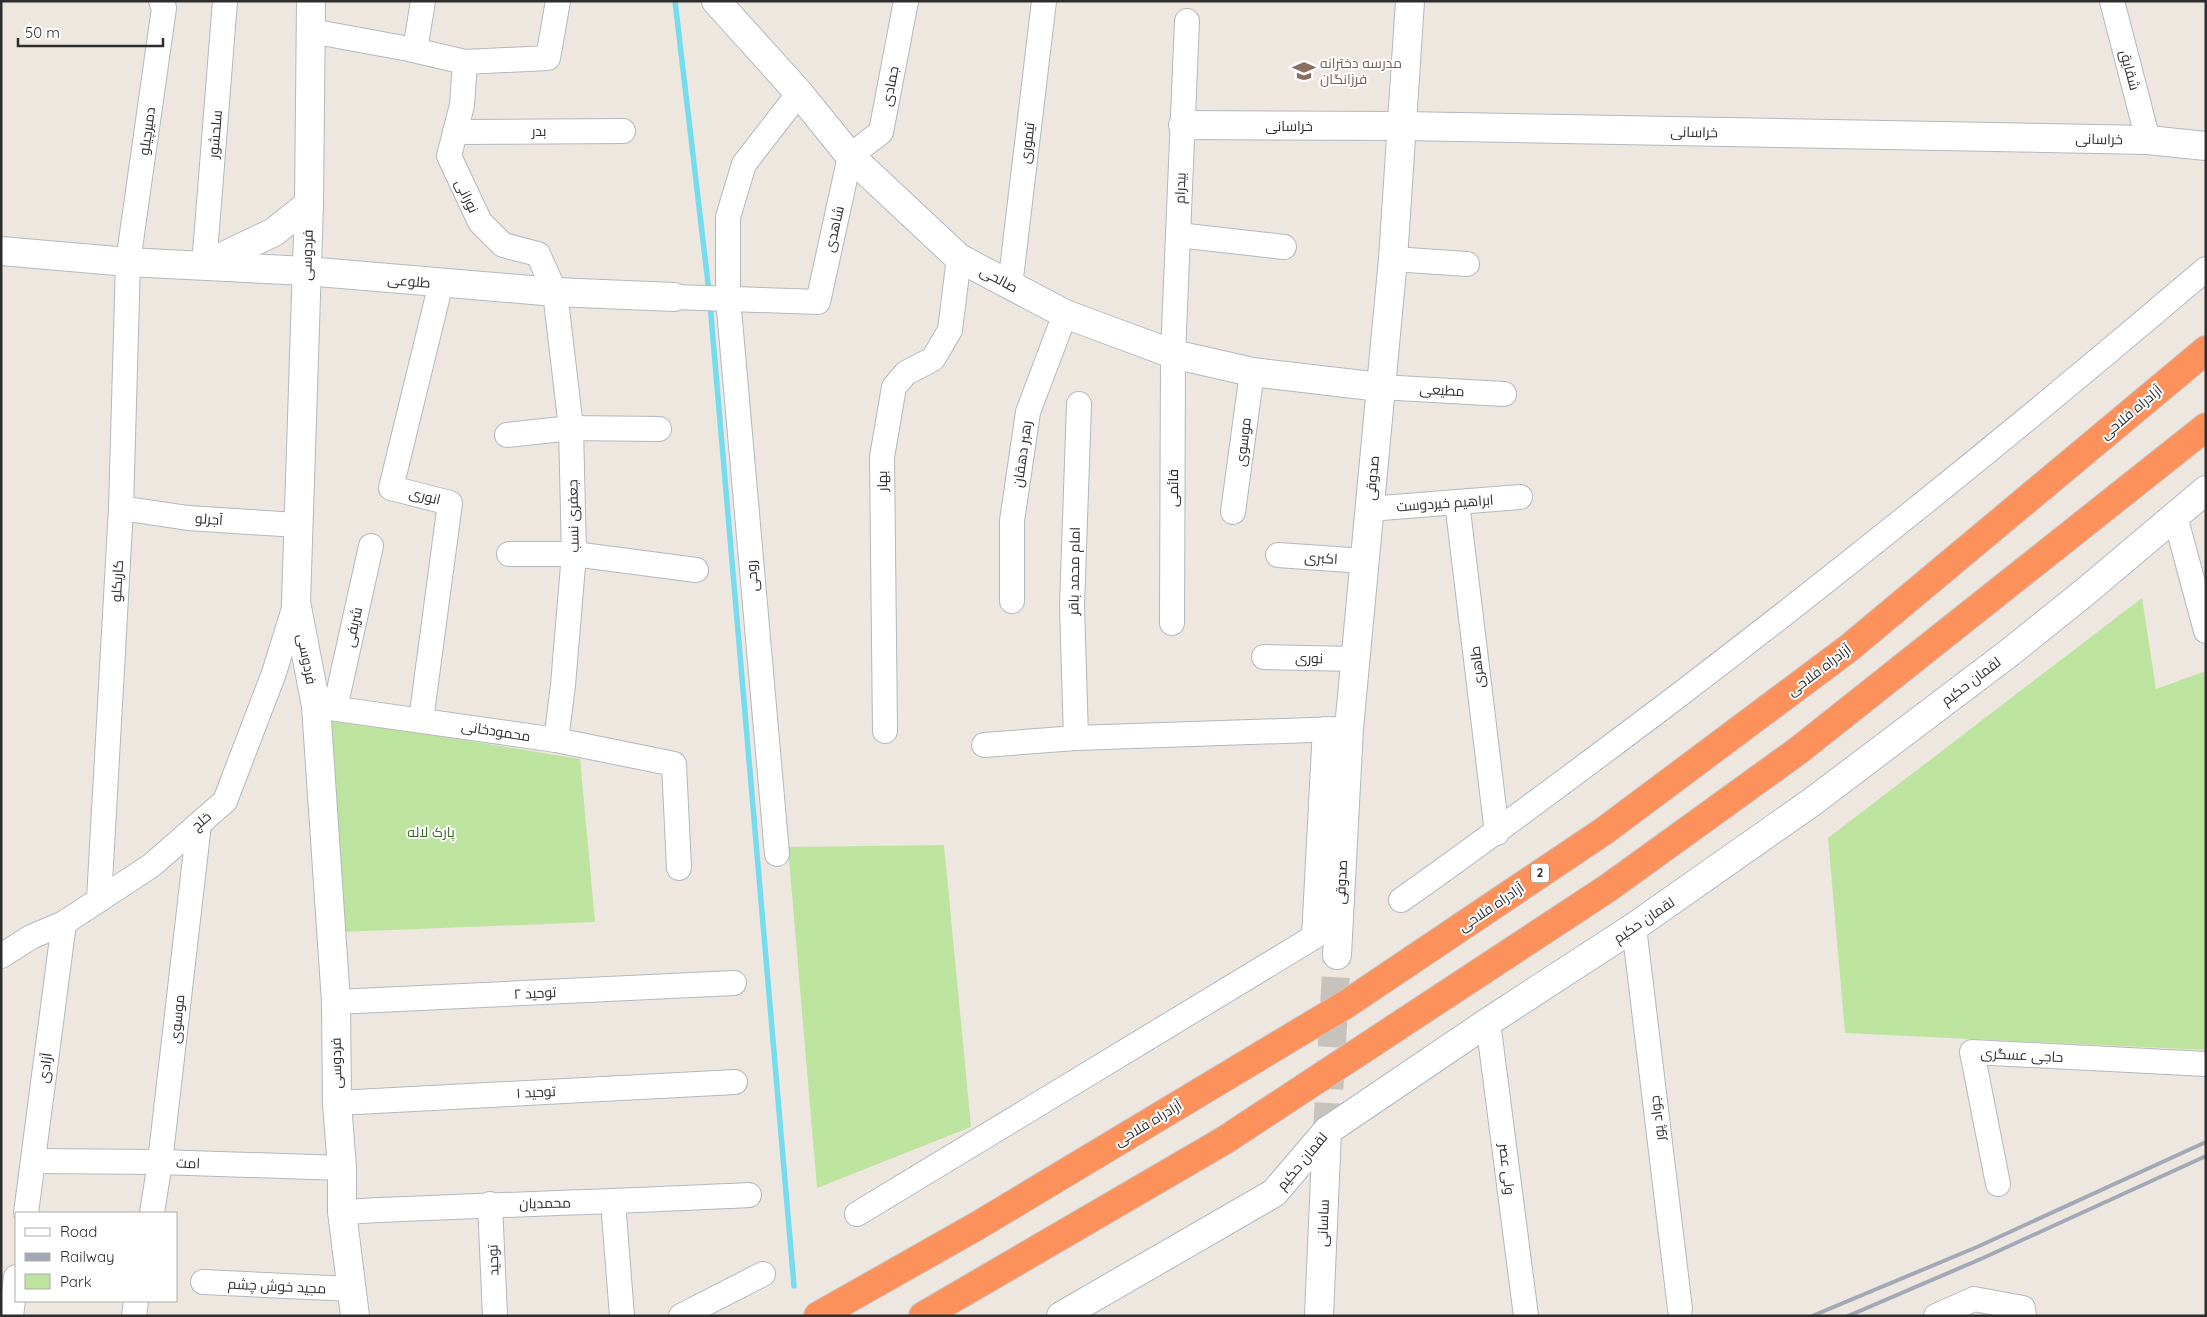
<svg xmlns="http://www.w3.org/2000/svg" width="2207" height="1317" font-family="Quicksand,Cairo,sans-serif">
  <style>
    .green { fill: #bde49e }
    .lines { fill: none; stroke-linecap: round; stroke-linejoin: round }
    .stream { stroke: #75dcef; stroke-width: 5.5 }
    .secondary-tunnel { stroke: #c7c2bc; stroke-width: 28; stroke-dasharray: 28 14; stroke-linecap: butt }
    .street-casing { stroke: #b3b7c0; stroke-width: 26 }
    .secondary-casing { stroke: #b3b7c0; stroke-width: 30 }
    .highway-casing { stroke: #c8c8c8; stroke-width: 30 }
    .street { stroke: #fff; stroke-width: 24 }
    .secondary { stroke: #fff; stroke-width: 28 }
    .highway { stroke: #fd915c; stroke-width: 28 }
    .rail { stroke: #a3a8b7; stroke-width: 4 }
    .labels { text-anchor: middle; stroke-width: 4; stroke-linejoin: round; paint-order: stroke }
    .shield { fill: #fff; stroke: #6c6c6c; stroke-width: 1 }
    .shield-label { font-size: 12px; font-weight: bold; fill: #2d2d2d }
    .education-label { font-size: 14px; fill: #785e54; stroke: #fff; text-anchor: start }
    .street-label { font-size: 14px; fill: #2d2d2d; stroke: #fff }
    .park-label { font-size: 14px; fill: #356c1c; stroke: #fff }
  </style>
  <rect width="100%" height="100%" fill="#eee7e0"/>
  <!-- green -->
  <g class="green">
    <path d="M 2142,598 L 2156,689 L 2206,671 L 2206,1050 L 1845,1033 L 1828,838 Z"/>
    <path d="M 324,717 L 580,759 L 595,922 L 341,932 Z"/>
    <path d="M 944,845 L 971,1127 L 817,1188 L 788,847 Z"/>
  </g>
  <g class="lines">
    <!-- stream -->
    <g class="stream">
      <path d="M 675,1 L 709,292"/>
      <path d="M 710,304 L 794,1286"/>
    </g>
    <!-- secondary-tunnel -->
    <path class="secondary-tunnel" d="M 1327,1131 L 1337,955"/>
    <defs>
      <g id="street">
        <path d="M 2112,1 L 2148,140"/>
        <path d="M 311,31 L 409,49 L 465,62 L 548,58 L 558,1"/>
        <path d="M 415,50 L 423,1"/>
        <path d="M 465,62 L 462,105 L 449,156 L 480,222 L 503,245 L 538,254 L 555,292 L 571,428 L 574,554 L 563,685 L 556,740"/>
        <path d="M 455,132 L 623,131"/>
        <path d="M 1178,235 L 1284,247"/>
        <path d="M 1393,259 L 1467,264"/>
        <path d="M 204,266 L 225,1"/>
        <path d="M 1010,286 L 1044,1"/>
        <path d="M 674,297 L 818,302 L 850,156 L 881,132 L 906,1"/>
        <path d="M 1380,387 L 1504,394"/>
        <path d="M 507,435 L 571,428 L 659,429"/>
        <path d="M 1457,502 L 1497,833"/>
        <path d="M 121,508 L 188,518 L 297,525"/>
        <path d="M 1369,509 L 1520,497"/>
        <path d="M 1233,512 L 1252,372"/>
        <path d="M 2175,516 L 2206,631"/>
        <path d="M 509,554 L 574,554 L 696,570"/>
        <path d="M 1278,555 L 1364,561"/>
        <path d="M 1012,601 L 1012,521 L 1028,412 L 1065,314"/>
        <path d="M 1172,623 L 1173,354 L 1187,21"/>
        <path d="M 1264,657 L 1355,659"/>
        <path d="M 316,706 L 556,740 L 674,764 L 679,868"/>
        <path d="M 335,708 L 371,546"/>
        <path d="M 421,720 L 450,503 L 391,488 L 441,283"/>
        <path d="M 885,731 L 882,457 L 894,387 L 906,373 L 933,359 L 950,330 L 959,258"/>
        <path d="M 1076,738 L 1072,606 L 1079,404"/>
        <path d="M 984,745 L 1076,738 L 1340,729"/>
        <path d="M 777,854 L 728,298 L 728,217 L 744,164 L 799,93"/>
        <path d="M 99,900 L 121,508 L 128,262 L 164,8 L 161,1"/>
        <path d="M 1401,900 C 1491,837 1578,771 1666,705 C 1850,565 2030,419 2206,269"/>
        <path d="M 1634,927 L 1680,1309"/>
        <path d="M 1,956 L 31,937 L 64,923 L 152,865 L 225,801 L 274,673 L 296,602"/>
        <path d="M 336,1002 L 734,983"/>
        <path d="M 1488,1022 L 1526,1316"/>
        <path d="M 337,1103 L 735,1082"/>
        <path d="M 33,1161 L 160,1162 L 342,1168"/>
        <path d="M 1998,1184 L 1972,1052 L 2206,1064"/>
        <path d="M 613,1202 L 622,1316"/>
        <path d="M 490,1204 L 495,1316"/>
        <path d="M 342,1212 C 477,1205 613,1202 749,1195"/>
        <path d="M 26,1213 L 64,923"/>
        <path d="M 152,1213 L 160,1162 L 199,824"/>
        <path d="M 857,1214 L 1314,937 L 1325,729"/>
        <path d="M 203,1282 L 352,1289"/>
        <path d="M 11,1316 L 16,1277"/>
        <path d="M 134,1316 L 136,1301"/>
        <path d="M 681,1316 L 763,1274"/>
        <path d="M 1936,1316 L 1974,1299 L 2023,1308 L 2024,1316"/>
      </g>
      <g id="secondary">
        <path d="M 311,1 L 309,204 L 296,602 L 316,706 L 336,1002 L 337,1103 L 342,1168 L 342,1212 L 355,1316"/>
        <path d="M 716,1 L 799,93 L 850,156 L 959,258 L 1065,314 L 1173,354 L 1252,372 L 1380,387"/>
        <path d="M 1183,125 L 1403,126 L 2148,140 L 2206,146"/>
        <path d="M 1,251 L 128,262 L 306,271 L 555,292 L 674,297"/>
        <path d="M 205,265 L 274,232 L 309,204"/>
        <path d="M 1337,955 L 1349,728 L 1393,259 L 1410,1"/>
        <path d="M 1061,1316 L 1274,1193 L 1327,1131 L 1488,1022 L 1634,927 L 1812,802 L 2009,653 L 2085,592 L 2206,490"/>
        <path d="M 1319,1316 L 1327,1131"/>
      </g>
      <g id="highway">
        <path d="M 818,1316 L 977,1226 L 1345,1005 L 1604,831 L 1849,648 L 2206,350"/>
        <path d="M 923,1316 L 1225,1140 L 1608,888 L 1799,750 L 2206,427"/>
      </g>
    </defs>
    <!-- street casing -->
    <use href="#street" class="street-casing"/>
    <!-- secondary casing -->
    <use href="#secondary" class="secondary-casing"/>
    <!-- highway casing -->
    <use href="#highway" class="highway-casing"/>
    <!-- street -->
    <use href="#street" class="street"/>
    <!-- secondary -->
    <use href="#secondary" class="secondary"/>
    <!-- highway -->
    <use href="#highway" class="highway"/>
    <!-- rail -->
    <g class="rail">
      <path d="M 1812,1316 L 1977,1247 L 2206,1142"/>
      <path d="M 1848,1316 L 1983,1258 L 2206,1156"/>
    </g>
  </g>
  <!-- icons -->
  <defs>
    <symbol id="school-bare" viewBox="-9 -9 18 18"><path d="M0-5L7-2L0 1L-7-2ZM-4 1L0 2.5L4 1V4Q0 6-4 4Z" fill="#8d6e63" stroke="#fff" stroke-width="2.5" paint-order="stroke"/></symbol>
  </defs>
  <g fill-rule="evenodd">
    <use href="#school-bare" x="1288" y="55" width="32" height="32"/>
  </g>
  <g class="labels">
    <!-- shield labels -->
    <rect class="shield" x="1531" y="863.5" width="18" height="19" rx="4"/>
    <g class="shield-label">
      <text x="1540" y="877">2</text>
    </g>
    <!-- education labels -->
    <g class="education-label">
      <text x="1320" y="68">مدرسه دخترانه<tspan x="1320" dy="16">فرزانگان</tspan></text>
    </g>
    <!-- street labels -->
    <g class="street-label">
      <text transform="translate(2130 70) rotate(75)" y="5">شقایق</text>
      <text transform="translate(890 86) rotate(-79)" y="5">جمادی</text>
      <text x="1289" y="131">خراسانی</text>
      <text transform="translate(147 131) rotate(-82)" y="5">دمیرچیلو</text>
      <text transform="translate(539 131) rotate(-1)" y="5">بدر</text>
      <text transform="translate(1694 132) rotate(1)" y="5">خراسانی</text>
      <text transform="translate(215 134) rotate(-85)" y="5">سلحشور</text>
      <text transform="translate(2099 139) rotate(1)" y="5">خراسانی</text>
      <text transform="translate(1027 143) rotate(-83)" y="5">تیموری</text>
      <text transform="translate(1180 188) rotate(-88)" y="5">بیدرام</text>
      <text transform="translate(467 196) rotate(64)" y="5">نورانی</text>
      <text transform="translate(834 229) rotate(-77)" y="5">شاهدی</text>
      <text transform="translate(307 255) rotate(-88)" y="5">فردوسی</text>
      <text transform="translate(999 279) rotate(28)" y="5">صالحی</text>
      <text transform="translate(409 281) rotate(5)" y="5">طلوعی</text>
      <text transform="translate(1442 390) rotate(3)" y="5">مطیعی</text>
      <text transform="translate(2131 412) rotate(-40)" y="5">آزادراه فلاحی</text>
      <text transform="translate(1243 442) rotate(-83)" y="5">موسوی</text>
      <text transform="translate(1022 454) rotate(-82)" y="5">رهبر دهقان</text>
      <text transform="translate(1372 478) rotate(-85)" y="5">صدوقی</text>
      <text transform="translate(882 481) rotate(-91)" y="5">بهار</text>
      <text transform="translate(1173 488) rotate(-90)" y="5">قائمی</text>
      <text transform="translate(425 496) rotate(14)" y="5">انوری</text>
      <text transform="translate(1445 503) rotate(-4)" y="5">ابراهیم خیردوست</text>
      <text transform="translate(573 516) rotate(-91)" y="5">جعفری نسب</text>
      <text transform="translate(209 519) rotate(4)" y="5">آجرلو</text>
      <text transform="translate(1321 558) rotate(3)" y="5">اکبری</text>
      <text transform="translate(1074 571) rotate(-89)" y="5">امام محمد باقر</text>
      <text transform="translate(752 576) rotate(-95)" y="5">روحی</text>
      <text transform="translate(117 581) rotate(-87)" y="5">کاریکلو</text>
      <text transform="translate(353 627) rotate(-78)" y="5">شریفی</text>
      <text transform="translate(1309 658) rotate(1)" y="5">نوری</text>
      <text transform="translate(307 659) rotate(79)" y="5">فردوسی</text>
      <text transform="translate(1477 667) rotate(-97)" y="5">طاهری</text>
      <text transform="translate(1819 670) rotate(-37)" y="5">آزادراه فلاحی</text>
      <text transform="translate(1971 681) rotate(-37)" y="5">لقمان حکیم</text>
      <text transform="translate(496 731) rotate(9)" y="5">محمودخانی</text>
      <text transform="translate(201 821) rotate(-41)" y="5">خلج</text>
      <text transform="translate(1341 882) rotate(-87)" y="5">صدوقی</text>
      <text transform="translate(1491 907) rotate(-34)" y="5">آزادراه فلاحی</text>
      <text transform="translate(1644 920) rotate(-34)" y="5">لقمان حکیم</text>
      <text transform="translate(535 993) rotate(-3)" y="5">توحید ۲</text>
      <text transform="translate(177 1019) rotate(-84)" y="5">موسوی</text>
      <text transform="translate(2022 1055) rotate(3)" y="5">حاجی عسگری</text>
      <text transform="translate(336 1063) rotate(-91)" y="5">فردوسی</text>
      <text transform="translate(45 1068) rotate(-83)" y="5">آزادی</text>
      <text transform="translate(536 1092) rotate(-3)" y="5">توحید ۱</text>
      <text transform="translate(1657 1118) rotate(-97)" y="5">جواد پور</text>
      <text transform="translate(1148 1123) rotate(-31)" y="5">آزادراه فلاحی</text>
      <text transform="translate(1302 1161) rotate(-50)" y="5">لقمان حکیم</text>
      <text transform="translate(188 1163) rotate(2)" y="5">امت</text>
      <text transform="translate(1507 1169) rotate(83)" y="5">ولی عصر</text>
      <text transform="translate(545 1203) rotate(-1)" y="5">محمدیان</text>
      <text transform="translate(1323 1223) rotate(-88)" y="5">ساسانی</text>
      <text transform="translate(493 1260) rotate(-92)" y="5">توحید</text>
      <text transform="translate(277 1286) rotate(3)" y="5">مجید خوش چشم</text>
    </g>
    <!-- park labels -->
    <g class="park-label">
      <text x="431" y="837">پارک لاله</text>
    </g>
  </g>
  <!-- border -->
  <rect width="2207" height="1317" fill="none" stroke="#2d2d2d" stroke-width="5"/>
  <!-- legend -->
  <rect x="15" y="1212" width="162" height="90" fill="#ffffff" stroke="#ababab"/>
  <rect x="25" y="1228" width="25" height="8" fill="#ffffff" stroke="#ababab"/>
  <text x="60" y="1237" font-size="15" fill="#2d2d2d">Road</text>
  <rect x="25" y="1253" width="25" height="8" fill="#a3a8b7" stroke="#ababab"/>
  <text x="60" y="1262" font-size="15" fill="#2d2d2d">Railway</text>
  <rect x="25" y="1274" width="25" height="15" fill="#bde49e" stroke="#ababab"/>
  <text x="60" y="1287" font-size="15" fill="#2d2d2d">Park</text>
  <!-- scale -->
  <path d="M18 38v8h145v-8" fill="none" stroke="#2d2d2d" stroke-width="2.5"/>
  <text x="25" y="38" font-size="15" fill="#2d2d2d" stroke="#ffffff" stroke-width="4" paint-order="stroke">50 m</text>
</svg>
